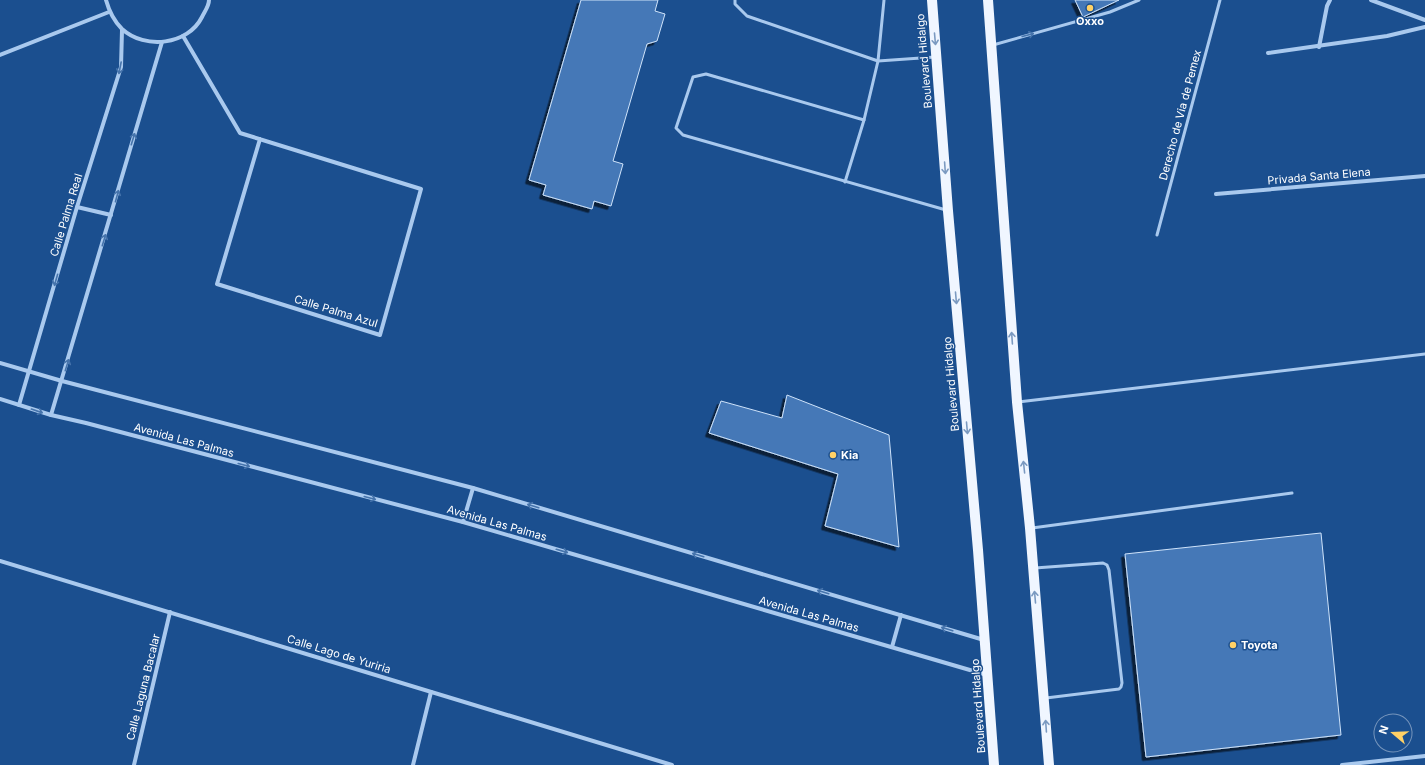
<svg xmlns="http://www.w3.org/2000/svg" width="1425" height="765" font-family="Inter,sans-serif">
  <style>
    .building { fill: #4478b7; stroke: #cfe3fa; filter: url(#shadow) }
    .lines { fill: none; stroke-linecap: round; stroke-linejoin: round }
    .lane { stroke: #a9c9ee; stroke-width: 3 }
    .street { stroke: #a9c9ee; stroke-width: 4 }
    .primary { stroke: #f0f6ff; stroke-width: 10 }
    .oneway { stroke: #4674ac }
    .oneway2 { stroke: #7b9ac1 }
    .poi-dot { fill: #ffd166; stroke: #1b4f8f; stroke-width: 1.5 }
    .labels { text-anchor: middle; stroke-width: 3; stroke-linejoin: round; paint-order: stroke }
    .poi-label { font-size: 11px; font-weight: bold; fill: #fff; stroke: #1b4f8f; text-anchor: start }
    .street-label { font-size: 11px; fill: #fff; stroke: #1b4f8f }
  </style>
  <defs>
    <filter id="shadow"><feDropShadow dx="-3.5" dy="3.5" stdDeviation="0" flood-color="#0009"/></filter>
  </defs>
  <rect width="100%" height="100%" fill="#1b4f8f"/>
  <!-- building -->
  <g class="building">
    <path d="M 581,0 L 658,0 L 655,11 L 665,14 L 657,41 L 647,44 L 613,161 L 623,164 L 611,206 L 594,201 L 592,209 L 543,195 L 546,185 L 529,180 Z"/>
    <path d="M 1075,0 L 1119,0 L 1083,17 Z"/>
    <path d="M 787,395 L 889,435 L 899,547 L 825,526 L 838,474 L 709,433 L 721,401 L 782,418 Z"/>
    <path d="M 1321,533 L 1341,735 L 1146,757 L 1125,554 Z"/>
  </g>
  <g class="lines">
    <!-- lane -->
    <g class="lane">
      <path d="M 735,0 L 735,4 L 747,16 L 878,61 L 935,57"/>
      <path d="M 993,45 L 1110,12 L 1139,0"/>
      <path d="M 864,120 L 706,74 L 693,77 L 676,128 L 683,135 L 946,210"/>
      <path d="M 845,182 L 864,120 L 878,61 L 884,0"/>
      <path d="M 1157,235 L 1220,0"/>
      <path d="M 1018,402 L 1425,354"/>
      <path d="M 1032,528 L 1292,493"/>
      <path d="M 1035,568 L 1103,563 L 1107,565 L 1109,570 L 1122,683 L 1121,687 L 1119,689 L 1046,698"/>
    </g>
    <!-- street -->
    <g class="street">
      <path d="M 106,0 C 109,11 114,21 122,29 C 145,50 188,45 202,17 C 205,11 209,6 209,0"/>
      <path d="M 1371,0 L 1425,20"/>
      <path d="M 183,36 L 240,133 L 421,189 L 380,335 L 217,284 L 260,139"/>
      <path d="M 1319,47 L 1327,6 L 1330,0"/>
      <path d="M 1268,53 L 1387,36 L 1425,27"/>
      <path d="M 0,55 L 109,12"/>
      <path d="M 1216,194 L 1425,176"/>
      <path d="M 77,207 L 111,215"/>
      <path d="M 0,363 L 62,381 L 473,488 L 984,640"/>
      <path d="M 0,399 L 51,415 L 86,423 L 463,522 L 987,675"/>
      <path d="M 19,405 L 77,207 L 121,67 L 122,30"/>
      <path d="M 51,415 L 162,42"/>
      <path d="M 463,522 L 473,488"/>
      <path d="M 0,561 L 672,765"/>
      <path d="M 892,647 L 901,615"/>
      <path d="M 134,765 L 170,612"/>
      <path d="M 413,765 L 431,692"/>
      <path d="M 1342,765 L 1425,756"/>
    </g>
    <!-- primary -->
    <g class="primary">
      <path d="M 932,0 L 948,211 L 978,550 L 994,765"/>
      <path d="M 988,0 L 1017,402 L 1030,528 L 1049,765"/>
    </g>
  </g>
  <!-- one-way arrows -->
  <defs><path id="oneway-shaft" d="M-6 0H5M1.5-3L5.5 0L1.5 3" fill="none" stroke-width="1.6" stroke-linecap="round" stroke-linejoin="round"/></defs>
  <g class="oneway">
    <use href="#oneway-shaft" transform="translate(1028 35) rotate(-15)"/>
    <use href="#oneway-shaft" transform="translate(120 68) rotate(101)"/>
    <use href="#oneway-shaft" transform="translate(133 139) rotate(-73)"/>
    <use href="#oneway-shaft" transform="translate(117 196) rotate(-75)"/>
    <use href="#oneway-shaft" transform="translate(104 240) rotate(-73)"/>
    <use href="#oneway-shaft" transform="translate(56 280) rotate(106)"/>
    <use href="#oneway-shaft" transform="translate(67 365) rotate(-73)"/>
    <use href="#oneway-shaft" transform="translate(37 411) rotate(19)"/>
    <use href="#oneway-shaft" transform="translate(244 465) rotate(15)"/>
    <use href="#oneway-shaft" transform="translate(370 498) rotate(15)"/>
    <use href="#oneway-shaft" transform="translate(533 506) rotate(-163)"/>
    <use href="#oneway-shaft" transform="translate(562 551) rotate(16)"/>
    <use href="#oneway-shaft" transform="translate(698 555) rotate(-163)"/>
    <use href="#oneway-shaft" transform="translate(823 592) rotate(-163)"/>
    <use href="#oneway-shaft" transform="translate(947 629) rotate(-163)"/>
  </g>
  <g class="oneway2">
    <use href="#oneway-shaft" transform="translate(935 39) rotate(85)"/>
    <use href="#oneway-shaft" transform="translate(945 168) rotate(86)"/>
    <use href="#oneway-shaft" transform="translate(956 298) rotate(85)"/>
    <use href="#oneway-shaft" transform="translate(1012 338) rotate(-94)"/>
    <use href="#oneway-shaft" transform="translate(967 428) rotate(85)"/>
    <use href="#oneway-shaft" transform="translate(1024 467) rotate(-96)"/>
    <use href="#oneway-shaft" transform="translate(1035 597) rotate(-95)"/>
    <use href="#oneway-shaft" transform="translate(1046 726) rotate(-94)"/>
  </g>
  <!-- markers -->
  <g class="poi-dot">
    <circle cx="1090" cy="8" r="4"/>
    <circle cx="833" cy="455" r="4"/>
    <circle cx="1233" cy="645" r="4"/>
  </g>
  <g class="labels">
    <!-- poi labels -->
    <g class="poi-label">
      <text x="1090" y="25" text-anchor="middle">Oxxo</text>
      <text x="841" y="459">Kia</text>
      <text x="1241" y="649">Toyota</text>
    </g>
    <!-- street labels -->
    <g class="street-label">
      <text transform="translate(924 61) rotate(-95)" y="4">Boulevard Hidalgo</text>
      <text transform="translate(1180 115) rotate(-75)" y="4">Derecho de Via de Pemex</text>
      <text transform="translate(1319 176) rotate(-5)" y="4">Privada Santa Elena</text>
      <text transform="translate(66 215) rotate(-73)" y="4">Calle Palma Real</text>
      <text transform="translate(336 311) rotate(17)" y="4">Calle Palma Azul</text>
      <text transform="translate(951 384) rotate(-95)" y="4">Boulevard Hidalgo</text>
      <text transform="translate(184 440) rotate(15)" y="4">Avenida Las Palmas</text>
      <text transform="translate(497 523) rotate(16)" y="4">Avenida Las Palmas</text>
      <text transform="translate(809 614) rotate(16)" y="4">Avenida Las Palmas</text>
      <text transform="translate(339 654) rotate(17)" y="4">Calle Lago de Yuriria</text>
      <text transform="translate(143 687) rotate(-76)" y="4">Calle Laguna Bacalar</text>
      <text transform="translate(978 706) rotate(-94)" y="4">Boulevard Hidalgo</text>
    </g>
  </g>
  <!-- north arrow -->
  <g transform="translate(1393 733) rotate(289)"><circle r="19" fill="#1b4f8f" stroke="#7695bc"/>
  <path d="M0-3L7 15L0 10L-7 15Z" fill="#ffd166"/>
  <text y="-6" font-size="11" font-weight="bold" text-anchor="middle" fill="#ffffff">N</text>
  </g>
</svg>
